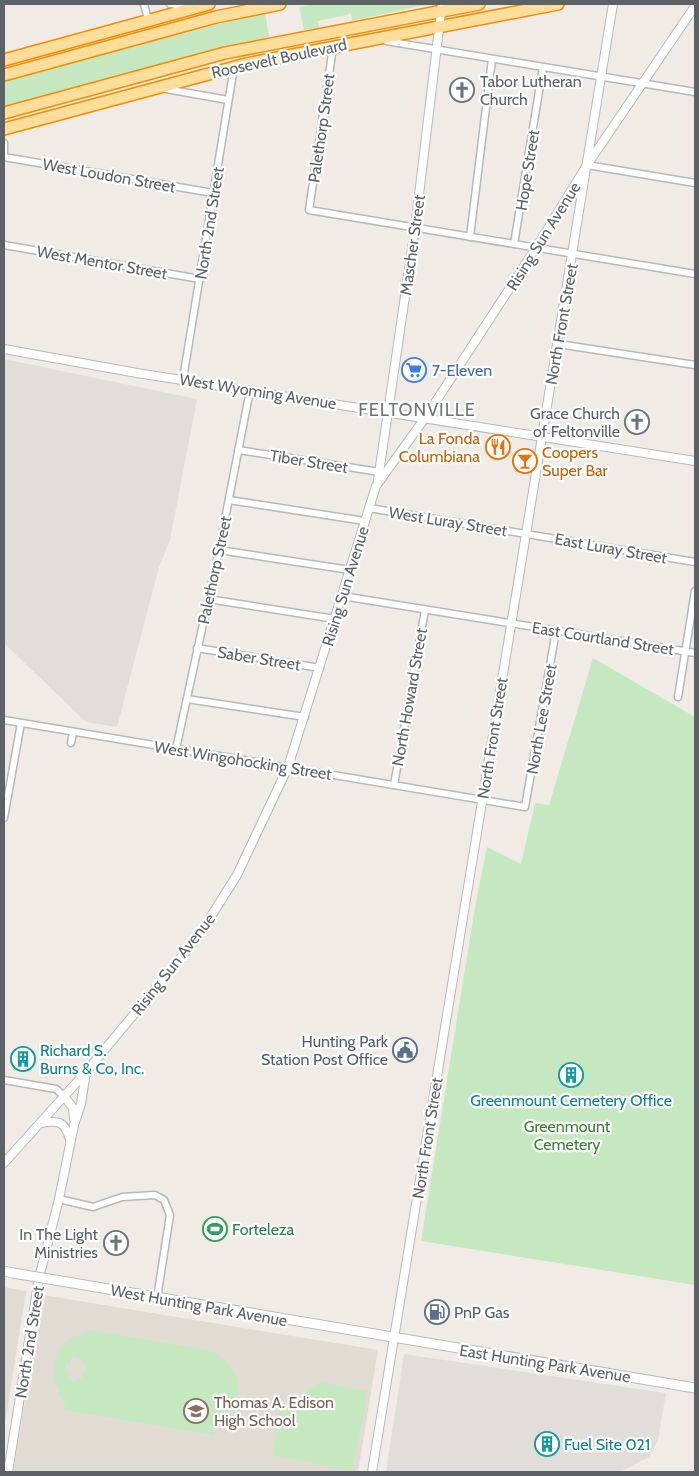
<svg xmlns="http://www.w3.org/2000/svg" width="699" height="1476" font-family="Cabin,sans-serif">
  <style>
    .industrial { fill: #e1ded9 }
    .education { fill: #e0dbd3 }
    .green { fill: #c5e8c1; fill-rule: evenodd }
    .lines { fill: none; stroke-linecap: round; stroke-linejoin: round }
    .minor-casing { stroke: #b5b8bc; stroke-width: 9 }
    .tertiary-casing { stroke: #b5b8bc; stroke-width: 10 }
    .secondary-casing { stroke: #b6bbbf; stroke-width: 11 }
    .trunk-casing { stroke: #f58b00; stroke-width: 14 }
    .minor { stroke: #fff; stroke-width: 6 }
    .tertiary { stroke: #fff; stroke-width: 8 }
    .secondary { stroke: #fff; stroke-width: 9 }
    .trunk { stroke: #ffde9c; stroke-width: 11 }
    .secondary-bridge-casing { stroke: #b6bbbf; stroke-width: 11; stroke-linecap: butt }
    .secondary-bridge { stroke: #fff; stroke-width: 9 }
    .labels { text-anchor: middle; stroke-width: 4.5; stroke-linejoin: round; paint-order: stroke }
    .street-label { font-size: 16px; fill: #5d6266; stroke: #fff }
    .worship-label { font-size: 16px; fill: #5b616d; stroke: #fff; text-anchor: end }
    .shop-label { font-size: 16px; fill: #366cbe; stroke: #fff; text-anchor: start }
    .food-label { font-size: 16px; fill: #c56008; stroke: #fff; text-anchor: end }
    .service-label { font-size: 16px; fill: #4e5e75; stroke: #fff; text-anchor: end }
    .culture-label { font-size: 16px; fill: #0d838f; stroke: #fff; text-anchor: start }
    .park-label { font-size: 16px; fill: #368230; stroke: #fff }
    .leisure-label { font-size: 16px; fill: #27864d; stroke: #fff; text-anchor: start }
    .education-label { font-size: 16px; fill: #785e54; stroke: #fff; text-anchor: start }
    .neighbourhood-label { font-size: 18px; letter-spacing: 1px; fill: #6e7478; stroke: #fff }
  </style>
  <rect width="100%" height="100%" fill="#f0ece5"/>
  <!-- industrial -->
  <g class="industrial">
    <path d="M 4,359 L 197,399 L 170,540 L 159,567 L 117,727 L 86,722 L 4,643 Z"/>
    <path d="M 404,1354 L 666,1393 L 658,1440 L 649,1457 L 620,1472 L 386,1472 Z"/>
  </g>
  <!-- education -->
  <g class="education">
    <path d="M 4,1287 L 26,1291 L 4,1430 Z"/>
    <path d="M 43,1295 L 378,1350 L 358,1472 L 13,1472 Z"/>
  </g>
  <!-- green -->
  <g class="green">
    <path d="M 315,4 L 429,4 L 352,21 L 351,14 L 318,21 L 319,28 L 304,30 L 299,7 Z"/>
    <path d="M 265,12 L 269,37 L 4,106 L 4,80 Z"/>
    <path d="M 593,658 L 695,717 L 695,1285 L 421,1241 L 475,907 L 487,847 L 521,864 L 535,803 L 549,805 Z"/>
    <path d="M 92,1331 L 202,1349 C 244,1358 251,1405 215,1427 L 214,1435 L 64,1410 L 65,1402 C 43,1372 53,1338 92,1331 ZM 72,1356 L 82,1360 L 86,1369 L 82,1378 L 73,1381 L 68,1381 L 69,1371 L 65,1370 L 66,1365 L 70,1366 Z"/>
    <path d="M 320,1382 L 368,1392 L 352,1471 L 272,1455 L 281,1409 Z"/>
  </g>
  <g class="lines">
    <defs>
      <g id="minor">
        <path d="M 144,4 L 148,20"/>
        <path d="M 170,4 L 190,7"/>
        <path d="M 386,41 L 695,92"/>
        <path d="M 333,47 L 309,210 L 695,274"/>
        <path d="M 166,89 L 228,100"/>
        <path d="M 4,143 L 4,156"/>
        <path d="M 4,157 L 213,193"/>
        <path d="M 587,165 L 695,183"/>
        <path d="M 470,237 L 492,59"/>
        <path d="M 514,244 L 543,67"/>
        <path d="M 4,245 L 200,279"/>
        <path d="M 558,344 L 695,365"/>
        <path d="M 183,379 L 234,67"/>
        <path d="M 238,450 L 380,472"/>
        <path d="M 229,500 L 365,521"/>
        <path d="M 369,508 L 695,562"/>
        <path d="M 219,550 L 350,570"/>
        <path d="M 342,596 L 695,653"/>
        <path d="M 208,599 L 335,619"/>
        <path d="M 197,648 L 320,668"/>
        <path d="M 678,697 L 695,591"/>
        <path d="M 187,699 L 305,717"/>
        <path d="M 4,720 L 525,807 L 556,631"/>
        <path d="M 71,743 L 73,732"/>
        <path d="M 176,749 L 219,550 L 250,390"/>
        <path d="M 394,785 L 425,610"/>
        <path d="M 4,818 L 21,723"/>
        <path d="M 4,1080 L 56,1089 L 64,1096"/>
        <path d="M 59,1199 L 93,1207 L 122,1197 L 155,1195 L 164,1200 L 170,1215 L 157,1298"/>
      </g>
      <g id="tertiary">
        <path d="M 4,349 L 137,373 L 695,461"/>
        <path d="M 378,480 L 415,228 L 442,4"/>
        <path d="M 64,1096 L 73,1108 L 74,1119"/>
        <path d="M 41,1123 C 59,1120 65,1121 70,1140"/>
        <path d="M 4,1163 L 86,1072 L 198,937 L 237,875 L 288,767 L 376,486 L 425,418 L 536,248 L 587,165 L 695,6"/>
        <path d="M 8,1472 L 39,1278 L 59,1199 L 74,1125 L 81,1104 L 86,1072"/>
        <path d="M 372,1472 L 613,4"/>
      </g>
      <g id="secondary">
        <path d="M 4,1271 L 13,1273"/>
        <path d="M 55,1280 L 695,1388"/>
      </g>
      <g id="trunk">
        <path d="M 4,60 L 209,4"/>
        <path d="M 4,75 L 216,17 L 280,4"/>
        <path d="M 4,113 L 225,53 L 479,4"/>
        <path d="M 4,129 L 246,64 L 558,4"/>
      </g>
    </defs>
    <!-- minor casing -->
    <use href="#minor" class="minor-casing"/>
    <!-- tertiary casing -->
    <use href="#tertiary" class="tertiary-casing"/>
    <!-- secondary casing -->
    <use href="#secondary" class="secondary-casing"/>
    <!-- trunk casing -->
    <use href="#trunk" class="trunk-casing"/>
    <!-- minor -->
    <use href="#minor" class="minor"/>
    <!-- tertiary -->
    <use href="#tertiary" class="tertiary"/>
    <!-- secondary -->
    <use href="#secondary" class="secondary"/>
    <!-- trunk -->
    <use href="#trunk" class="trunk"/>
    <defs>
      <path id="secondary-bridge" d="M 13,1273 L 55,1280"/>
    </defs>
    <!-- secondary-bridge casing -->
    <use href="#secondary-bridge" class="secondary-bridge-casing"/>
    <!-- secondary-bridge -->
    <use href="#secondary-bridge" class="secondary-bridge"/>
  </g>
  <!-- icons -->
  <defs>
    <symbol id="church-ring" viewBox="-11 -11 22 22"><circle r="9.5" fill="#fff" stroke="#6b7280" stroke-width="1.5"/><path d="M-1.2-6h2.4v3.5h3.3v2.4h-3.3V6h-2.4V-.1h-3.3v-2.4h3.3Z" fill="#6b7280"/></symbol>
    <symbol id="supermarket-ring" viewBox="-11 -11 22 22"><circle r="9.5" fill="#fff" stroke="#3f7fe0" stroke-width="1.5"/><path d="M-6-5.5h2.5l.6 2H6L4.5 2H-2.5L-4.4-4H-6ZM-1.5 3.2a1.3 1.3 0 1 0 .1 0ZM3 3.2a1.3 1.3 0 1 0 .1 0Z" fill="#3f7fe0"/></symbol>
    <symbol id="restaurant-ring" viewBox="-11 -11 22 22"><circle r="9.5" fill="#fff" stroke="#e8710a" stroke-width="1.5"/><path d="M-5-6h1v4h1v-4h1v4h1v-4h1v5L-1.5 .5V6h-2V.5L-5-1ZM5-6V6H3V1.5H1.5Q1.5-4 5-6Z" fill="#e8710a"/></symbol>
    <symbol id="bar-ring" viewBox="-11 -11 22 22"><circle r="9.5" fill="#fff" stroke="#e8710a" stroke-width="1.5"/><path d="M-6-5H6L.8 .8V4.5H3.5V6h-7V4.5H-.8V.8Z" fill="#e8710a"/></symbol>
    <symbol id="civic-ring" viewBox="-11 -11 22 22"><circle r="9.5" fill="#fff" stroke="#5c6f8a" stroke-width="1.5"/><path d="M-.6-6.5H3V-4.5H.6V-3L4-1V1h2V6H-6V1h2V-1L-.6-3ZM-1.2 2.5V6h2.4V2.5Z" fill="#5c6f8a"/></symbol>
    <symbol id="building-ring" viewBox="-11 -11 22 22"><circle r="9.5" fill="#fff" stroke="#0f9aa8" stroke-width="1.5"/><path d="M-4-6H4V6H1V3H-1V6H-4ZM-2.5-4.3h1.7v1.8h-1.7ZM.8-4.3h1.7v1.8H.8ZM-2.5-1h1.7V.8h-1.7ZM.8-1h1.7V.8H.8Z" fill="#0f9aa8"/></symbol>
    <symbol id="stadium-ring" viewBox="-11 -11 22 22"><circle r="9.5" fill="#fff" stroke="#2e9e5b" stroke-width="1.5"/><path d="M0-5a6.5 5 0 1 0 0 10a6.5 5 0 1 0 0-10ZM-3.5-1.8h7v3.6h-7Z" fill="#2e9e5b"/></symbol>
    <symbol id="fuel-ring" viewBox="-11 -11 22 22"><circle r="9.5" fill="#fff" stroke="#5c6f8a" stroke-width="1.5"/><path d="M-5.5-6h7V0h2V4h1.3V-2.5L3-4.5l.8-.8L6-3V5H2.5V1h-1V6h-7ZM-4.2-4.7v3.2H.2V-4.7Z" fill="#5c6f8a"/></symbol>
    <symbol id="school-ring" viewBox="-11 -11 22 22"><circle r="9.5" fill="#fff" stroke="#8d6e63" stroke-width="1.5"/><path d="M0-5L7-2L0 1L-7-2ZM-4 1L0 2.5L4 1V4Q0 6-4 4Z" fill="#8d6e63"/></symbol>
  </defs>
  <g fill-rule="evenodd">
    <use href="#church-ring" x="448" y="76" width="28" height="28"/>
    <use href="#supermarket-ring" x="400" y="356" width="28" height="28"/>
    <use href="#church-ring" x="623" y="408" width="28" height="28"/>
    <use href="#restaurant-ring" x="484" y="433" width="28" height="28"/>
    <use href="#bar-ring" x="511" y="447" width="28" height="28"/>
    <use href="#civic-ring" x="391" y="1036" width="28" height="28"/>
    <use href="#building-ring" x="9" y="1045" width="28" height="28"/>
    <use href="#building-ring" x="557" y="1061" width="28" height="28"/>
    <use href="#stadium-ring" x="201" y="1215" width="28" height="28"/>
    <use href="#church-ring" x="102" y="1229" width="28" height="28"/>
    <use href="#fuel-ring" x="423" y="1298" width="28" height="28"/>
    <use href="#school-ring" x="182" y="1397" width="28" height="28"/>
    <use href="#building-ring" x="533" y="1430" width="28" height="28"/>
  </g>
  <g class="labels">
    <!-- street labels -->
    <g class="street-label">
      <text transform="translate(279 58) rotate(-12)" y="6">Roosevelt Boulevard</text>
      <text transform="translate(321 128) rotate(-82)" y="6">Palethorp Street</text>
      <text transform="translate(527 170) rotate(-81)" y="6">Hope Street</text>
      <text transform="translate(109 175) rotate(10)" y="6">West Loudon Street</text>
      <text transform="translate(209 223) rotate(-81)" y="6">North 2nd Street</text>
      <text transform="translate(543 236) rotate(-58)" y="6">Rising Sun Avenue</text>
      <text transform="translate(412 245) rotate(-82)" y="6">Mascher Street</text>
      <text transform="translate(102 262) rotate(10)" y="6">West Mentor Street</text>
      <text transform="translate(561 324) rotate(-80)" y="6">North Front Street</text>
      <text transform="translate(258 391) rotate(9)" y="6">West Wyoming Avenue</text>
      <text transform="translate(309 461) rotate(9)" y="6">Tiber Street</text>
      <text transform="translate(448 521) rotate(9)" y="6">West Luray Street</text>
      <text transform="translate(611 548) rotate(10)" y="6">East Luray Street</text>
      <text transform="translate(214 570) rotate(-78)" y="6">Palethorp Street</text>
      <text transform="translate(345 586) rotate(-73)" y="6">Rising Sun Avenue</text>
      <text transform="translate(603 638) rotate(9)" y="6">East Courtland Street</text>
      <text transform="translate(259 658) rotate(9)" y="6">Saber Street</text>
      <text transform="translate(409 697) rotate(-80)" y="6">North Howard Street</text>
      <text transform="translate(541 719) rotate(-80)" y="6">North Lee Street</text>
      <text transform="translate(492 738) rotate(-81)" y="6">North Front Street</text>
      <text transform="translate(243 760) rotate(9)" y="6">West Wingohocking Street</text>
      <text transform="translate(173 964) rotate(-52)" y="6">Rising Sun Avenue</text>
      <text transform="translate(427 1138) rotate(-81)" y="6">North Front Street</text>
      <text transform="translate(199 1305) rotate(10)" y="6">West Hunting Park Avenue</text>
      <text transform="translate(29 1342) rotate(-81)" y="6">North 2nd Street</text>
      <text transform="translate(545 1363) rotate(9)" y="6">East Hunting Park Avenue</text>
    </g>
    <!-- worship labels -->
    <g class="worship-label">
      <text x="480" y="87" text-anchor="start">Tabor Lutheran<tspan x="480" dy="18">Church</tspan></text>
      <text x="620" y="419">Grace Church<tspan x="620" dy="18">of Feltonville</tspan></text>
      <text x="98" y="1240">In The Light<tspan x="98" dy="18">Ministries</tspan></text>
    </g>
    <!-- shop labels -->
    <g class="shop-label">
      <text x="432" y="376">7-Eleven</text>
    </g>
    <!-- food labels -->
    <g class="food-label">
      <text x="480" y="444">La Fonda<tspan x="480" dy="18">Columbiana</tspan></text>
      <text x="542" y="458" text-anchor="start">Coopers<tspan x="542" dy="18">Super Bar</tspan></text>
    </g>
    <!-- service labels -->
    <g class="service-label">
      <text x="388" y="1047">Hunting Park<tspan x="388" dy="18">Station Post Office</tspan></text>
      <text x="454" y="1318" text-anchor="start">PnP Gas</text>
    </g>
    <!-- culture labels -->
    <g class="culture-label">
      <text x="40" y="1056">Richard S.<tspan x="40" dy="18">Burns &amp; Co, Inc.</tspan></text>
      <text x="571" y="1106" text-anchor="middle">Greenmount Cemetery Office</text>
      <text x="564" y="1450">Fuel Site 021</text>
    </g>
    <!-- park labels -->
    <g class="park-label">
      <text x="567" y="1132">Greenmount<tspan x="567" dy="18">Cemetery</tspan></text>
    </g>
    <!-- leisure labels -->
    <g class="leisure-label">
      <text x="232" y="1235">Forteleza</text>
    </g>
    <!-- education labels -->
    <g class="education-label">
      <text x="214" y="1408">Thomas A. Edison<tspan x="214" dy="18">High School</tspan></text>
    </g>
    <!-- neighbourhood labels -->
    <g class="neighbourhood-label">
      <text x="417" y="416">FELTONVILLE</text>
    </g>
  </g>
  <!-- border -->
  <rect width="699" height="1476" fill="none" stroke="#5d6266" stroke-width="10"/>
</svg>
